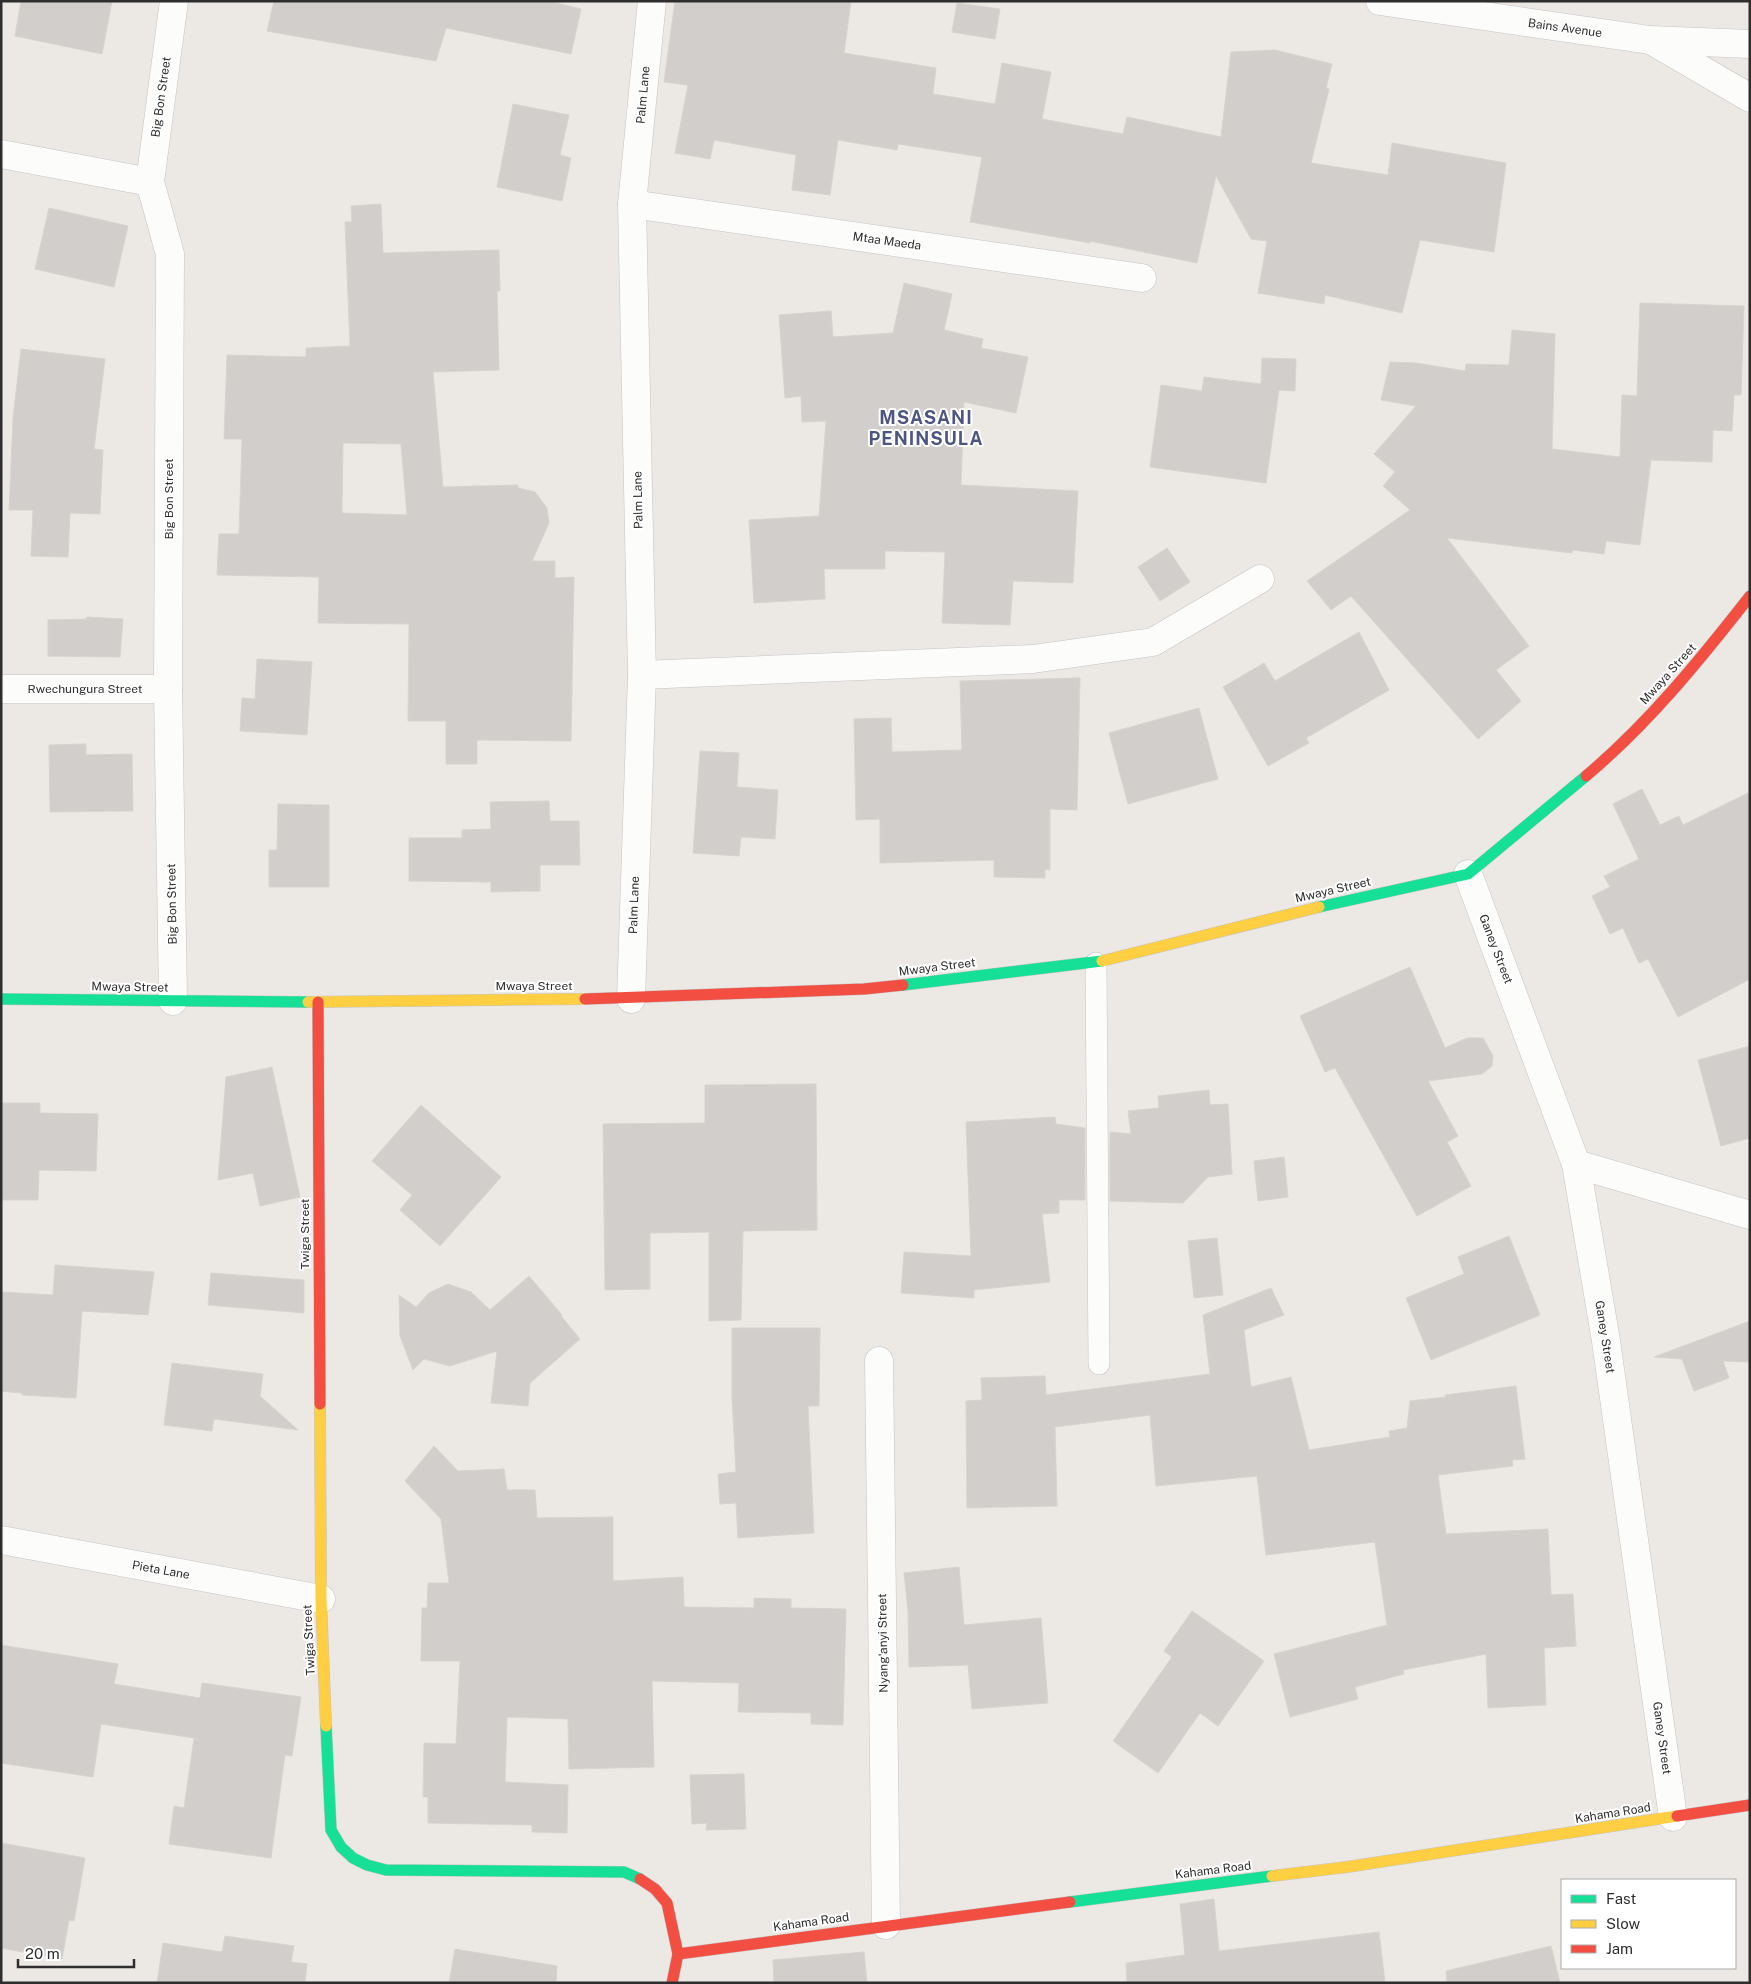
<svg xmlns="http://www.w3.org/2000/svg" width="1751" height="1984" font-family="'Public Sans',sans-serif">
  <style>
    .building { fill: #d1cecb; stroke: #d7d4d0; fill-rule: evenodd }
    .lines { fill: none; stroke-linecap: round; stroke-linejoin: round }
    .lane-casing { stroke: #c5c4c5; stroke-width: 22 }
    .street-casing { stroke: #c5c4c5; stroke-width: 29 }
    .fast-casing { stroke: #c5c4c5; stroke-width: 12 }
    .slow-casing { stroke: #c5c4c5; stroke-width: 12 }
    .jam-casing { stroke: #c5c4c5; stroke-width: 12 }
    .lane { stroke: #fcfcfb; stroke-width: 21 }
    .street { stroke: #fcfcfb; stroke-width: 28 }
    .fast { stroke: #16e098; stroke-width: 11 }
    .slow { stroke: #ffcf43; stroke-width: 11 }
    .jam { stroke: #f24e42; stroke-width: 11 }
    .labels { text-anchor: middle; stroke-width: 4; stroke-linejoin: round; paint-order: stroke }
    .street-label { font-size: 12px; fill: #2e2e2e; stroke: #fff }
    .district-label { font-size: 18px; font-weight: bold; letter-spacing: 1px; fill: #4d5680; stroke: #fff }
  </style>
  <rect width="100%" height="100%" fill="#ece8e4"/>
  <!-- building -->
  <g class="building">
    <path d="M 21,1 L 112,1 L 102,54 L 15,36 Z"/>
    <path d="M 274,1 L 548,1 L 581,9 L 571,54 L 446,28 L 436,61 L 267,31 Z"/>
    <path d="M 675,1 L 851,1 L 844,53 L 936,68 L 933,94 L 995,104 L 1002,63 L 1051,72 L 1042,119 L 1123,134 L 1127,117 L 1221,137 L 1231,52 L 1275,50 L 1332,64 L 1326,88 L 1329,89 L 1311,163 L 1388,175 L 1392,143 L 1506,163 L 1494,252 L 1420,240 L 1402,313 L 1325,295 L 1324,304 L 1258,293 L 1267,241 L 1251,239 L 1216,176 L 1197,263 L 1090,241 L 1090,243 L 970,222 L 982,157 L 898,144 L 897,150 L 838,140 L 830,195 L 792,190 L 796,155 L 714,140 L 710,159 L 675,153 L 688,85 L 664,82 Z"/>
    <path d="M 957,3 L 1000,9 L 995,39 L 952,32 Z"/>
    <path d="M 513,104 L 569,115 L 560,155 L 571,158 L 562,201 L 497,187 Z"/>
    <path d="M 381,204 L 383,253 L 499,250 L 500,291 L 497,291 L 499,370 L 433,372 L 443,487 L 518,485 L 518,488 L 535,492 L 547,508 L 549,523 L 532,561 L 555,561 L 555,578 L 574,577 L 571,741 L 477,740 L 477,764 L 446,764 L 446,721 L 408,721 L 409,624 L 318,623 L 319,577 L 217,575 L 219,534 L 239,534 L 242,439 L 224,439 L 227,355 L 306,357 L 306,348 L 350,346 L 345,222 L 352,222 L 351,206 ZM 343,443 L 401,444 L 407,515 L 342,513 Z"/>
    <path d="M 49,208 L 128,226 L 114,287 L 35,269 Z"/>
    <path d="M 904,283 L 952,294 L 944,330 L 983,339 L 981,348 L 1028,357 L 1016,413 L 964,402 L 961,485 L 1078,491 L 1073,583 L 1013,581 L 1010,625 L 942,623 L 945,552 L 885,551 L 885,569 L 824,569 L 825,599 L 754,603 L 749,520 L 819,516 L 826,421 L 802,422 L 801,396 L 785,398 L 779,315 L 831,311 L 833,337 L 893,333 Z"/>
    <path d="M 1640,303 L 1744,306 L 1741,395 L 1734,395 L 1732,431 L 1713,430 L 1712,462 L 1651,460 L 1640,545 L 1606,541 L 1604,554 L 1573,550 L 1572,553 L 1447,538 L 1529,646 L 1496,670 L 1521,701 L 1478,739 L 1351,596 L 1331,610 L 1307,581 L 1410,510 L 1383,486 L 1395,472 L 1374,454 L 1416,406 L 1381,400 L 1390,362 L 1416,363 L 1465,371 L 1466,364 L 1509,365 L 1512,330 L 1555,334 L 1552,449 L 1620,457 L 1622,395 L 1637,396 Z"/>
    <path d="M 21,349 L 105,359 L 94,449 L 103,450 L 100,514 L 70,513 L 68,557 L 31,556 L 33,510 L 9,510 L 13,418 Z"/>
    <path d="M 1262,358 L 1296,359 L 1295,391 L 1279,390 L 1266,483 L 1150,467 L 1161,385 L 1202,391 L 1204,377 L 1261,384 Z"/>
    <path d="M 1167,548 L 1190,582 L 1160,601 L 1138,567 Z"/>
    <path d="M 87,617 L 123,619 L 120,657 L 48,656 L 48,620 L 87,619 Z"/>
    <path d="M 1359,632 L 1389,690 L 1306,738 L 1309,743 L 1268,766 L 1223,687 L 1264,663 L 1275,681 Z"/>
    <path d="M 257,659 L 312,662 L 307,735 L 240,731 L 242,698 L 255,699 Z"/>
    <path d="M 1080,678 L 1077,810 L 1050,809 L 1050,870 L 1045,869 L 1045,878 L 994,877 L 994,860 L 880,863 L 880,819 L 856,820 L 854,719 L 891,718 L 892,752 L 962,750 L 960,681 Z"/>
    <path d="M 1199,708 L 1218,779 L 1128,804 L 1109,733 Z"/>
    <path d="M 86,744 L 86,755 L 132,754 L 133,811 L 50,812 L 49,745 Z"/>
    <path d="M 700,751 L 739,753 L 737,787 L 778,790 L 775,839 L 741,837 L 739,856 L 693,853 Z"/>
    <path d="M 1642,789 L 1660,825 L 1679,816 L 1683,825 L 1750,792 L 1750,979 L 1678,1017 L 1648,959 L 1639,963 L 1623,928 L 1610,934 L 1592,896 L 1610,887 L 1604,876 L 1639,859 L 1613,804 Z"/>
    <path d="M 549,801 L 550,821 L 579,821 L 580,865 L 540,865 L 540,891 L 491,892 L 491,882 L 409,881 L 409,838 L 462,838 L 462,830 L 491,829 L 490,802 Z"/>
    <path d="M 278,804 L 329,805 L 329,887 L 269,887 L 269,850 L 277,850 Z"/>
    <path d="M 1410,967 L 1445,1048 L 1467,1038 L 1483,1038 L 1493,1056 L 1492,1066 L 1482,1074 L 1428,1081 L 1458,1136 L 1447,1142 L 1471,1186 L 1417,1216 L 1335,1068 L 1325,1072 L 1300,1016 Z"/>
    <path d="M 1750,1046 L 1750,1138 L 1721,1146 L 1698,1060 Z"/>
    <path d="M 272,1067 L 300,1197 L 260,1206 L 253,1173 L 218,1180 L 226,1077 Z"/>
    <path d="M 816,1084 L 817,1230 L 743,1231 L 741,1320 L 709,1321 L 709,1232 L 650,1233 L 650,1289 L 605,1290 L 603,1124 L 705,1123 L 705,1085 Z"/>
    <path d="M 1209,1090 L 1210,1105 L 1228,1104 L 1232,1174 L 1208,1177 L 1183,1203 L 1110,1201 L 1110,1132 L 1131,1134 L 1128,1111 L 1159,1108 L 1158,1096 Z"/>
    <path d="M 2,1103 L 40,1103 L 40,1113 L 98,1114 L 96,1171 L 39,1170 L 38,1200 L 1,1200 Z"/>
    <path d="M 421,1105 L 501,1177 L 440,1246 L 400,1210 L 412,1195 L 372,1161 Z"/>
    <path d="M 1055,1117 L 1056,1124 L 1085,1128 L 1085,1200 L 1059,1200 L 1059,1213 L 1042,1214 L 1050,1282 L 974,1290 L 974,1298 L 901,1293 L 904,1252 L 971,1256 L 966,1122 Z"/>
    <path d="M 1284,1157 L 1288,1197 L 1258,1201 L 1254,1161 Z"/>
    <path d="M 1509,1236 L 1540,1315 L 1431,1360 L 1406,1298 L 1464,1274 L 1458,1257 Z"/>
    <path d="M 1217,1238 L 1223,1295 L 1194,1298 L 1188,1241 Z"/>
    <path d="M 55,1265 L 154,1272 L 148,1315 L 82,1311 L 76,1398 L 22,1395 L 22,1393 L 1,1391 L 1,1292 L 53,1295 Z"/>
    <path d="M 211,1273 L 304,1280 L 304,1313 L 208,1305 Z"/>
    <path d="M 529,1276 L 562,1315 L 561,1316 L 580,1339 L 530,1383 L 528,1406 L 491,1403 L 497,1351 L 450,1366 L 424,1359 L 413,1370 L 400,1336 L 399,1295 L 416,1307 L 429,1293 L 448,1284 L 471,1292 L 490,1310 Z"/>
    <path d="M 1271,1288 L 1284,1315 L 1244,1330 L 1251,1387 L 1291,1377 L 1309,1450 L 1390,1437 L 1389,1431 L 1407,1428 L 1410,1401 L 1446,1397 L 1445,1395 L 1516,1386 L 1525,1459 L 1512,1460 L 1513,1466 L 1438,1475 L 1446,1534 L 1548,1529 L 1551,1595 L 1573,1594 L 1576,1646 L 1544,1648 L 1546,1705 L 1488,1708 L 1486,1654 L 1403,1670 L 1404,1674 L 1355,1687 L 1358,1699 L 1290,1717 L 1274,1654 L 1387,1625 L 1375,1542 L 1266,1555 L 1257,1476 L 1156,1486 L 1150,1415 L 1055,1427 L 1057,1506 L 967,1508 L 966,1401 L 982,1400 L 981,1378 L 1045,1376 L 1046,1395 L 1210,1374 L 1203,1315 Z"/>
    <path d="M 1750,1321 L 1750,1362 L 1723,1361 L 1729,1378 L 1694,1391 L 1682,1359 L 1654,1357 Z"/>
    <path d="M 732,1328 L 820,1328 L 819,1406 L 808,1406 L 814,1533 L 738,1538 L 736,1503 L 720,1504 L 718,1474 L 736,1472 L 732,1397 Z"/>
    <path d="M 172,1363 L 263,1374 L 260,1396 L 298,1430 L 214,1419 L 212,1431 L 164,1425 Z"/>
    <path d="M 434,1446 L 458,1471 L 504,1469 L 507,1490 L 535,1490 L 537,1518 L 613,1517 L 613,1581 L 683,1577 L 684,1607 L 754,1608 L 754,1598 L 791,1599 L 791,1608 L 846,1609 L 843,1725 L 811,1724 L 811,1713 L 738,1712 L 739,1683 L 652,1681 L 654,1767 L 569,1769 L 568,1719 L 507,1717 L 505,1782 L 568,1785 L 567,1833 L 532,1832 L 532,1825 L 428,1823 L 428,1797 L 423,1797 L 424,1743 L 456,1744 L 460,1661 L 421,1661 L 422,1608 L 427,1608 L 428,1583 L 449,1583 L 441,1519 L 405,1481 Z"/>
    <path d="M 959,1567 L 964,1625 L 1041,1618 L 1048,1703 L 972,1709 L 968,1665 L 909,1667 L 908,1610 L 904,1573 Z"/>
    <path d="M 1192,1611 L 1264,1661 L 1218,1726 L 1200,1713 L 1158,1773 L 1113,1741 L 1172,1657 L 1164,1651 Z"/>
    <path d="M 1,1645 L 118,1664 L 114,1684 L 200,1698 L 202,1683 L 301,1697 L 292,1756 L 285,1755 L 271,1858 L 169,1844 L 174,1806 L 184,1808 L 194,1738 L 101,1724 L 93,1777 L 1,1763 Z"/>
    <path d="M 744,1774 L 746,1829 L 706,1830 L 707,1823 L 692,1824 L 690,1775 Z"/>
    <path d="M 1,1843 L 85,1858 L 74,1921 L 69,1920 L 62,1959 L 1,1948 Z"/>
    <path d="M 1214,1899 L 1219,1951 L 1379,1932 L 1385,1983 L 1127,1983 L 1126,1963 L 1185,1955 L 1180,1904 Z"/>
    <path d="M 225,1936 L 294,1946 L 291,1962 L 307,1964 L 305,1983 L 157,1983 L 163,1943 L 222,1952 Z"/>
    <path d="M 1551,1946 L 1560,1983 L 1447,1983 L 1446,1971 Z"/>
    <path d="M 455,1949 L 557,1966 L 556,1983 L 449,1983 Z"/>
    <path d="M 864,1952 L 867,1983 L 774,1983 L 773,1960 Z"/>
  </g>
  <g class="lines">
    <defs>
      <path id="lane" d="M 1096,963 L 1099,1364"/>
      <g id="street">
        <path d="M 1380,1 L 1650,40 L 1750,44"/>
        <path d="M 1654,42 L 1750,98"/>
        <path d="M 1,154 L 150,182"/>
        <path d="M 632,204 L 1142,278"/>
        <path d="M 642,675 L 1033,659 L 1153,642 L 1260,579"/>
        <path d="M 1,689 L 168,689"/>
        <path d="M 1468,874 L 1576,1164 L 1606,1341 L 1673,1817"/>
        <path d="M 631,999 L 642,675 L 632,204 L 652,1"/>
        <path d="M 173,1001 L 168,689 L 170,254 L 150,182 L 174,1"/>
        <path d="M 1576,1164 L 1750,1215"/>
        <path d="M 879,1361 L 886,1925"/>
        <path d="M 1,1540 L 321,1599"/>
      </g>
      <g id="fast">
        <path d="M 1319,907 L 1468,874 L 1586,776"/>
        <path d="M 903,985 L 1102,961"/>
        <path d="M 1,999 L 308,1002"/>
        <path d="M 326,1726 L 331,1830 L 341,1847 L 353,1858 L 367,1865 L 386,1870 L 624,1872 L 640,1879"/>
        <path d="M 1070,1902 L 1272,1876"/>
      </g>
      <g id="slow">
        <path d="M 1102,961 L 1319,907"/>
        <path d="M 308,1002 L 585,999"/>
        <path d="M 320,1404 L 321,1599 L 326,1726"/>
        <path d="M 1272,1876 L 1347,1867 L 1677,1816"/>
      </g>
      <g id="jam">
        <path d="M 1586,776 C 1648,724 1700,660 1750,596"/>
        <path d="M 585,999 L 864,989 L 903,985"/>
        <path d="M 318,1002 L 320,1404"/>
        <path d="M 1677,1816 L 1750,1805"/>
        <path d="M 640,1879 L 655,1889 L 667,1903 L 678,1954 L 672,1983"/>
        <path d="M 678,1954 L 1070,1902"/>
      </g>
    </defs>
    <!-- lane casing -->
    <use href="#lane" class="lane-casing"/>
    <!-- street casing -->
    <use href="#street" class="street-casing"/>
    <!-- fast casing -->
    <use href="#fast" class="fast-casing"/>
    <!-- slow casing -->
    <use href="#slow" class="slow-casing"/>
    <!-- jam casing -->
    <use href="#jam" class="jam-casing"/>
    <!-- lane -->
    <use href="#lane" class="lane"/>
    <!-- street -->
    <use href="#street" class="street"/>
    <!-- fast -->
    <use href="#fast" class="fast"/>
    <!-- slow -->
    <use href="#slow" class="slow"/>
    <!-- jam -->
    <use href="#jam" class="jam"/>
  </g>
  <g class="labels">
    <!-- street labels -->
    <g class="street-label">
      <text transform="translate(1565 28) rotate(8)" y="4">Bains Avenue</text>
      <text transform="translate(643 95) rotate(-85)" y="4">Palm Lane</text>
      <text transform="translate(161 97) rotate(-82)" y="4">Big Bon Street</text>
      <text transform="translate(887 241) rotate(8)" y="4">Mtaa Maeda</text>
      <text transform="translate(169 499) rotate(-90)" y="4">Big Bon Street</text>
      <text transform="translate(638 500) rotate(-91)" y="4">Palm Lane</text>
      <text transform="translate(1668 674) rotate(-48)" y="4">Mwaya Street</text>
      <text x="85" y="693">Rwechungura Street</text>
      <text transform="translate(1333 890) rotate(-13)" y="4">Mwaya Street</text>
      <text transform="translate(172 904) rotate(-91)" y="4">Big Bon Street</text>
      <text transform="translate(634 905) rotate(-88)" y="4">Palm Lane</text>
      <text transform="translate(1496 949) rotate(69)" y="4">Ganey Street</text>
      <text transform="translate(937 967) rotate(-7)" y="4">Mwaya Street</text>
      <text x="534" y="990">Mwaya Street</text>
      <text transform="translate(130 987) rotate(1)" y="4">Mwaya Street</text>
      <text transform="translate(305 1234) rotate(-90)" y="4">Twiga Street</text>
      <text transform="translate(1605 1337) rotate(81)" y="4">Ganey Street</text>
      <text transform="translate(161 1570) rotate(10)" y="4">Pieta Lane</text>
      <text transform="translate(309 1640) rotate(-93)" y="4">Twiga Street</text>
      <text transform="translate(883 1643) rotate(-91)" y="4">Nyang'anyi Street</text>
      <text transform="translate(1662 1738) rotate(82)" y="4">Ganey Street</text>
      <text transform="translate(1613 1813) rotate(-9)" y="4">Kahama Road</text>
      <text transform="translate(1213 1870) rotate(-7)" y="4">Kahama Road</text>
      <text transform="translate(811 1922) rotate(-8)" y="4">Kahama Road</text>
    </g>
    <!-- district labels -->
    <g class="district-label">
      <text x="926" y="424">MSASANI<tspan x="926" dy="21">PENINSULA</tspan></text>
    </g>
  </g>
  <!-- border -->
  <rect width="1751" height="1984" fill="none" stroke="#2e2e2e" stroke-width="5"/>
  <!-- legend -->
  <rect x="1561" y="1879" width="175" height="90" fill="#ffffff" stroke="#ababab"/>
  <rect x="1571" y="1895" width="25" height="8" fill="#16e098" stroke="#ababab"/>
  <text x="1606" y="1904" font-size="15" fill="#2e2e2e">Fast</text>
  <rect x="1571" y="1920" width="25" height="8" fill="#ffcf43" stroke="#ababab"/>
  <text x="1606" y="1929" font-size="15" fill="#2e2e2e">Slow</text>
  <rect x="1571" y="1945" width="25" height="8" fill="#f24e42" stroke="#ababab"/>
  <text x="1606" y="1954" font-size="15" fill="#2e2e2e">Jam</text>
  <!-- scale -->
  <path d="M18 1959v8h116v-8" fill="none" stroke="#2e2e2e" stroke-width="2.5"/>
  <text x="25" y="1959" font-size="15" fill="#2e2e2e" stroke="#ffffff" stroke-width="4" paint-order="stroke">20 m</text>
</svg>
